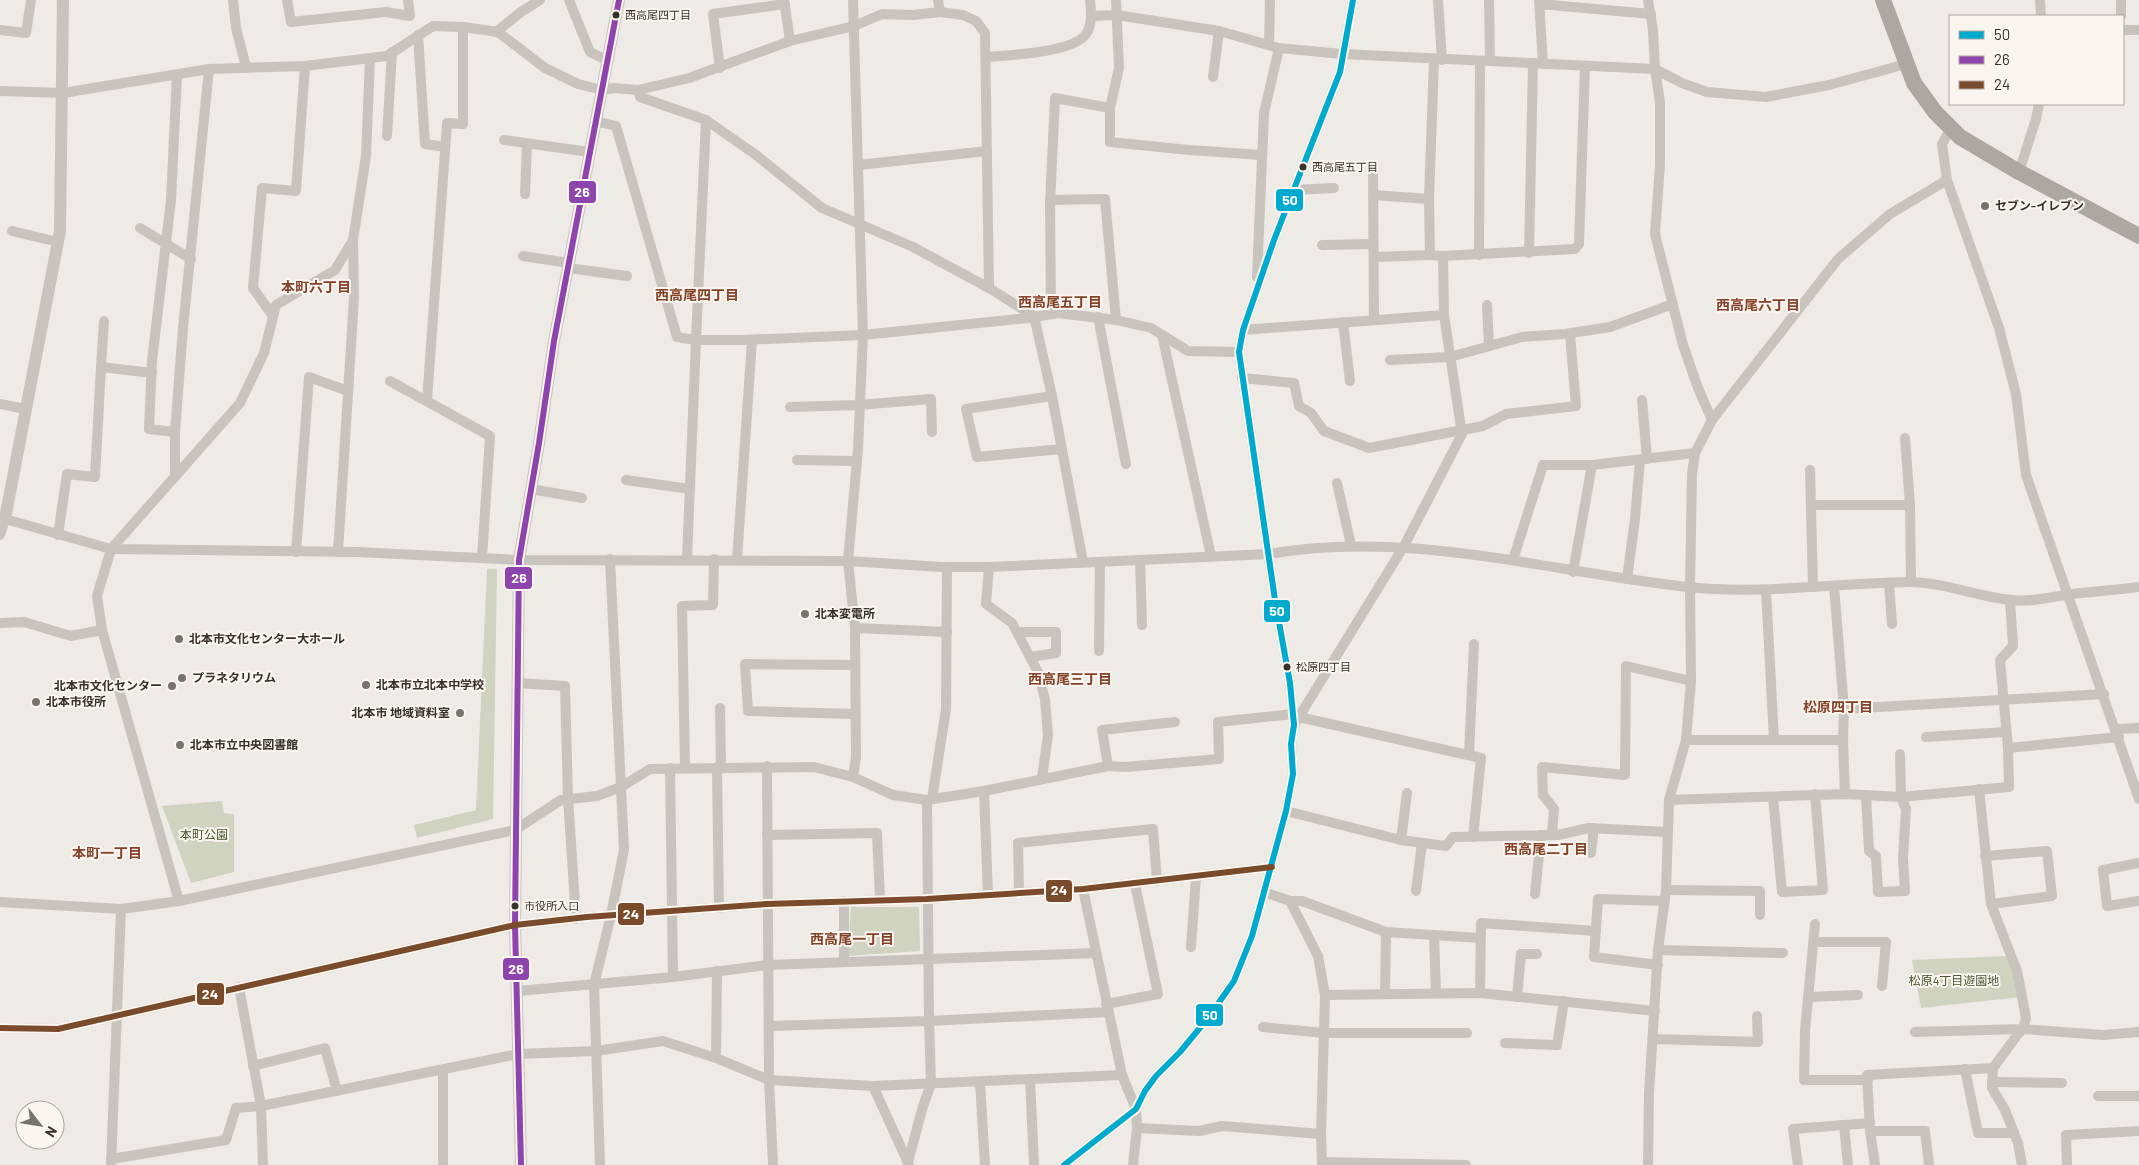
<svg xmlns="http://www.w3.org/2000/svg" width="2139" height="1165" font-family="Barlow,'Noto Sans JP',sans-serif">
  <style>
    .green { fill: #cfd3c0 }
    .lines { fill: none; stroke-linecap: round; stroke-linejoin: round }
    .minor { stroke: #c8c3bd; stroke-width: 10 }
    .tertiary { stroke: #c8c3bd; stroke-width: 12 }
    .primary { stroke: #ada7a2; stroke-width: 16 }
    .bus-1-casing { stroke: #faf5ee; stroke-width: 10 }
    .bus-2-casing { stroke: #faf5ee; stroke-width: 10 }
    .bus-3-casing { stroke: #faf5ee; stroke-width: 10 }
    .bus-1 { stroke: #00a9ce; stroke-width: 6 }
    .bus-2 { stroke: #8e44ad; stroke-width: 6 }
    .bus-3 { stroke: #7a4b2a; stroke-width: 6 }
    .bus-dot { fill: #39302c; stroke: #faf5ee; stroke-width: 2 }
    .poi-dot { fill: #78716d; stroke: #faf5ee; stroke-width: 2 }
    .labels { text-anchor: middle; stroke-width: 4; stroke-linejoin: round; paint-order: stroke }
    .bus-label { font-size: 11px; fill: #39302c; stroke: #faf5ee; text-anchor: start }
    .poi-label { font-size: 12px; font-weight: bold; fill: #39302c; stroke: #faf5ee; text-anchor: start }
    .park-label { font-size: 12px; fill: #475730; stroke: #faf5ee }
    .neighbourhood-label { font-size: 14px; font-weight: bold; fill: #844229; stroke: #faf5ee }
    .line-badge { stroke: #faf5ee; stroke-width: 2 }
    .badge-label { font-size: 14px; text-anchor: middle; font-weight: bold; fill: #fff }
  </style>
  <rect width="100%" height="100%" fill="#eeeae5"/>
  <!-- green -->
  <g class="green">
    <path d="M 487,569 L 497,569 L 493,819 L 417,838 L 414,825 L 476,810 Z"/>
    <path d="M 222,801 L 224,813 L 234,814 L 234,872 L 191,883 L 162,806 Z"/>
    <path d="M 851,907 L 919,907 L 920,951 L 848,956 Z"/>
    <path d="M 2009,956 L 2021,997 L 1921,1008 L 1912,960 Z"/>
  </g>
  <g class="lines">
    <!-- minor -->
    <g class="minor">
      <path d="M 233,0 L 236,28 L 246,67"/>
      <path d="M 287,0 L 291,22 L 386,12 L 410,16 L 408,0"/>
      <path d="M 569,0 L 590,52 L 608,61"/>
      <path d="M 784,0 L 790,41"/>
      <path d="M 853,0 L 863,335 L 858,449 L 848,561 L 855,628 L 856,757 L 853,777"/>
      <path d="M 938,0 L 940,12"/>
      <path d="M 1116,0 L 1119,68 L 1110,108 L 1110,142 L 1189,150 L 1262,155"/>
      <path d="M 1438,0 L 1442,60"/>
      <path d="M 1489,0 L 1490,61"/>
      <path d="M 1539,0 L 1543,64"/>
      <path d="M 1648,0 L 1653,30 L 1655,69 L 1660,102 L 1660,165 L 1655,234 L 1683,345 L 1698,388 L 1712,420"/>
      <path d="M 2040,0 L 2041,16"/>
      <path d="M 2121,0 L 2121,16"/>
      <path d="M 1540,4 L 1651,14"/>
      <path d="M 1091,16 L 1117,15 L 1219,31 L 1279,48 L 1342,54 L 1655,69 L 1682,83 L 1707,92 L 1766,97 L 1829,85 L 1906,64"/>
      <path d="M 0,30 L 26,33 L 31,0"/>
      <path d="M 2123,30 L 2139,30"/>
      <path d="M 496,32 L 521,12 L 540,0"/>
      <path d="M 418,35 L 425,144 L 445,147"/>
      <path d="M 1269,45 L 1270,0"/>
      <path d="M 986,57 C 1009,55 1073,53 1086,34 C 1093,24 1091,11 1090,0"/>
      <path d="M 1434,60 L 1429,199 L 1430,255 L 1443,256 L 1575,249 L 1579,244 L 1585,67"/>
      <path d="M 720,68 L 713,14 L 785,4"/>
      <path d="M 1213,77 L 1219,31"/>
      <path d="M 638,90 L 640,97 L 706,120 L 756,155 L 822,208 L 913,247 L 989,288 L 1034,316 L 1052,396 L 1083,562"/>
      <path d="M 0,91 L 63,93 L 209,69 L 305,66 L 387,56 L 433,26 L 463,27 L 498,32 L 545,68 L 578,84 L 602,90 L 614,88 L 638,90 L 689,78 L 790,41 L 854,26 L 882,14 L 913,15 L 940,12 L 963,15 L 976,21 L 985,33 L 989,288"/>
      <path d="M 595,121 L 616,126 L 677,337 L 696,340 L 706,120"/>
      <path d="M 1951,128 L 1942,144 L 1947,180 L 1999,328 L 2016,394 L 2026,475 L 2139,799"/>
      <path d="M 387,136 L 392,52"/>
      <path d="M 504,140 L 589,152"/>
      <path d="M 858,165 L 987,151"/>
      <path d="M 1373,167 L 1374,320"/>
      <path d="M 2019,172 L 2036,119 L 2039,104"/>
      <path d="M 1294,190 L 1334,188"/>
      <path d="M 525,194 L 527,144"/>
      <path d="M 1373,195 L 1429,199"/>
      <path d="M 1050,200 L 1105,199 L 1116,320"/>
      <path d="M 140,228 L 191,259"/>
      <path d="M 12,231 L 58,242"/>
      <path d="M 1322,245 L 1373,244"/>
      <path d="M 1529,253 L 1533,63"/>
      <path d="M 1479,255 L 1480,61"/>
      <path d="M 523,256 L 569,263"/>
      <path d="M 1375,257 L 1430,255"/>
      <path d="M 568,268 L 627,276"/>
      <path d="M 1257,277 L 1264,113 L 1279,48"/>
      <path d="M 1487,305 L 1489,346"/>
      <path d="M 1051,314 L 1050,204 L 1055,98 L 1110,108"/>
      <path d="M 273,316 L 253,288 L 262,188 L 296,191 L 305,66"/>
      <path d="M 1098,317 L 1126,464"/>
      <path d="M 104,321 L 101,367 L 152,373"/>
      <path d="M 1343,322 L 1350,381"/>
      <path d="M 1243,330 L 1444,315 L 1443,256"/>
      <path d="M 1162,335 L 1211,556"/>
      <path d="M 1390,360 L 1450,357 L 1522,337 L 1565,334 L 1610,327 L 1673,304"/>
      <path d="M 1242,378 L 1294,383 L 1299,406 L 1311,413 L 1324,431 L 1369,448 L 1483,426 L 1506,414 L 1576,406 L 1570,334"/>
      <path d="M 390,381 L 490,436 L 482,558"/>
      <path d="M 1052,396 L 966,409 L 977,457 L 1062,449"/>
      <path d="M 1642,400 L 1647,459"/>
      <path d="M 427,401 L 447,123 L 463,124 L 463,27"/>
      <path d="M 0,404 L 25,409"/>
      <path d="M 790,407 L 859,405 L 931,399 L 932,432"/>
      <path d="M 175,432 L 149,429 L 152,361 L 171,200 L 177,75"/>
      <path d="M 1905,438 L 1910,505 L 1911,582"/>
      <path d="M 797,460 L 857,461"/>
      <path d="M 1810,470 L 1813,587"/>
      <path d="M 175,477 L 175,432 L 183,328 L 209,69"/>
      <path d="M 626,480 L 690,489"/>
      <path d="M 1337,483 L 1351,545"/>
      <path d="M 531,489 L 582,498"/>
      <path d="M 1812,505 L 1910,505"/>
      <path d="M 0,535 L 5,519 L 111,549 L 357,552 L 519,560 L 848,561 L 942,567 L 989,567 L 1269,554 C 1410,529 1548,572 1688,587 C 1762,595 1835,583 1908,582 C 1943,582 1978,597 2012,600 C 2029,602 2048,598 2065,595 C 2089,592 2114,590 2139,587"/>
      <path d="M 58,535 L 67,474 L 95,477 L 101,367"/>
      <path d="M 296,552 L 309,377 L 348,391"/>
      <path d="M 338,552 L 354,298 L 353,240 L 366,156 L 370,58"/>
      <path d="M 687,559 L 696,340 L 741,340 L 863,335 L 1028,318 L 1058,313 L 1116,320 L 1151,328 L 1188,351 L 1239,352"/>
      <path d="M 737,560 L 752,340"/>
      <path d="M 1140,560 L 1142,625"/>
      <path d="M 1513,560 L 1543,465 L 1592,465 L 1695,453"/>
      <path d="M 989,567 L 986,604 L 1012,623 L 1039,674 L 1045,700 L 1048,735 L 1042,778"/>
      <path d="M 1573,572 L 1592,465"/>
      <path d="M 1627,579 L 1635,519 L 1640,460"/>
      <path d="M 1889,583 L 1892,624"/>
      <path d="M 1834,586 L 1844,709"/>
      <path d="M 1766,590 L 1774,740"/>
      <path d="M 0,623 L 24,622 L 71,636 L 102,630"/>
      <path d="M 855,628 L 947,632"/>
      <path d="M 1018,632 L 1056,632 L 1056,653 L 1031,657"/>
      <path d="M 1099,651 L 1100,562"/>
      <path d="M 855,665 L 745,664 L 748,711 L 855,714"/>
      <path d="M 517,683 L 565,686 L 568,798 L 576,919"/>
      <path d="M 720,708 L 721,767"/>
      <path d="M 1299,717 L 1481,758 L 1473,837"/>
      <path d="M 1294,725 L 1404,546 L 1462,434 L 1444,315"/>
      <path d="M 2116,729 L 2139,728"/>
      <path d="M 1926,737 L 2006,732"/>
      <path d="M 1686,740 L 1843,740 L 1844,709 L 2104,694"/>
      <path d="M 1843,740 L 1845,794"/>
      <path d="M 2008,748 L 2119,737"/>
      <path d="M 1469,755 L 1474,644"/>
      <path d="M 767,766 L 769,1080 L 773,1165"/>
      <path d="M 1108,766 L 1102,730 L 1175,722"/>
      <path d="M 717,767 L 719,908"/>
      <path d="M 670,768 L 673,977"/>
      <path d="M 685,768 L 682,606 L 713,605 L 714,559"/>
      <path d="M 984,791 L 988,895"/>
      <path d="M 1866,796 L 1869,851 L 1876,856 L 1878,892 L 1905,891 L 1903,858 L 1906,809 L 1901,797 L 1900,754"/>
      <path d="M 1773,797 L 1782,892 L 1823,890 L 1815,794"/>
      <path d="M 932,799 L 946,709 L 947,567"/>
      <path d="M 1669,800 L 1845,794 L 1901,797 L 2009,787 L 2008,748 L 2000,660 L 2013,646 L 2010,600"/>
      <path d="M 1286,811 L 1401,840 L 1446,846 L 1453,837 L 1558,835 L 1589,828 L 1667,832"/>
      <path d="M 767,835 L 877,833 L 880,900"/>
      <path d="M 1552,835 L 1554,809 L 1543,795 L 1542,767 L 1625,775 L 1626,666 L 1691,681"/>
      <path d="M 1401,840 L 1407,793"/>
      <path d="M 1591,853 L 1594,828"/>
      <path d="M 1985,856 L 2047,851 L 2052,896 L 1991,904"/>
      <path d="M 2139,863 L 2103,870 L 2107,906 L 2139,901"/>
      <path d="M 1083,889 L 1122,1075 L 1136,1109 L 1137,1128 L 1133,1165"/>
      <path d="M 1666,890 L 1760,891 L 1760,915"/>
      <path d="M 1416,891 L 1422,843"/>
      <path d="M 1264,892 L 1290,901 L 1318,956 L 1325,995 L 1321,1134 L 1322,1165"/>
      <path d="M 1019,893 L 1018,843 L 1153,829 L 1157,881"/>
      <path d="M 1535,894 L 1541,835"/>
      <path d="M 179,901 L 102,630 L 97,596 L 111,549 L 240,403 L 264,353 L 276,305 L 335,270 L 353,240"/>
      <path d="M 844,901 L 844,962"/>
      <path d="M 1290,901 L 1302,901 L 1386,932 L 1480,938"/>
      <path d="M 0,902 L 121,909 L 179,901 L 515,830 L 561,800 L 597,796 L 621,787 L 650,769 L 814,767 L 853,777 L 893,795 L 927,800 L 984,791 L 1108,766 L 1125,767 L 1219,759 L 1218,722 L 1293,714"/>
      <path d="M 1815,924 L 1805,1031 L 1804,1080 L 1868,1080"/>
      <path d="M 1434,935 L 1436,993"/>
      <path d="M 1814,942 L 1886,942 L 1882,986"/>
      <path d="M 1191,947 L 1196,877"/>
      <path d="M 1658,950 L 1783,953"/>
      <path d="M 1658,965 L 1594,957 L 1598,899 L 1665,901"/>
      <path d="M 239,987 L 261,1106 L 263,1165"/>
      <path d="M 518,991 L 673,977 L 768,965 L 1096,953"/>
      <path d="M 1480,993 L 1481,923 L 1596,931"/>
      <path d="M 1385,994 L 1386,932"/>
      <path d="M 1325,995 L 1480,993 L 1655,1011"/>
      <path d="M 1517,997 L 1521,954 L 1537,954"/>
      <path d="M 1808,997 L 1858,995"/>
      <path d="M 1106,1004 L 1158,994 L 1135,884"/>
      <path d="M 770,1026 L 929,1021 L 1108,1012"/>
      <path d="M 1263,1027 L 1324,1033 L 1467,1033"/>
      <path d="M 0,1028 L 58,1029 L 515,925 L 587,917 L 767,904 L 927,899 L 1083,889 L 1272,867"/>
      <path d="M 1915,1032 L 2023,1029 L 2026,1018 L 2017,971 L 1991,904 L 1979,789"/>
      <path d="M 1653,1039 L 1758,1042 L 1757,1016"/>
      <path d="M 1505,1043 L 1557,1045 L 1564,1001"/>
      <path d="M 716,1058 L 717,971"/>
      <path d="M 253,1066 L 325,1048 L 337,1091"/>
      <path d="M 1965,1069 L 1978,1133 L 2014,1133"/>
      <path d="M 443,1071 L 443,1165"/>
      <path d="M 1030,1079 L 1034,1165"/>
      <path d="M 980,1082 L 985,1165"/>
      <path d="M 1992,1082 L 2062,1083"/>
      <path d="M 873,1086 L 909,1165"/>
      <path d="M 2098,1096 L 2139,1096"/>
      <path d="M 1844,1125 L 1848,1165"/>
      <path d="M 1137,1128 L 1199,1131 L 1222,1126 L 1321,1134"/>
      <path d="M 1870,1131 L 1925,1131 L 1929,1165"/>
      <path d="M 111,1159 L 226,1140 L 236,1108 L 261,1106 L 518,1054 L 596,1051 L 663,1041 L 716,1058 L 769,1080 L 873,1086 L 1122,1075"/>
      <path d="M 908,1162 L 923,1106 L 931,1084 L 929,1021 L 927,800"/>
      <path d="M 1322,1162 L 1466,1165"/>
      <path d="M 111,1165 L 121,909"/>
      <path d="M 600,1165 L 594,985 L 611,915 L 624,850 L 610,559"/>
      <path d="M 1064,1165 L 1136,1109 L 1145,1091 L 1156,1076 L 1180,1052 L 1208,1018 L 1234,981 L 1252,936 L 1286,811 L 1293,774 L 1291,744 L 1294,725 L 1290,683 L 1275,600 L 1239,352 L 1243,330 L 1274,240 L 1340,72 L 1353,0"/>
      <path d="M 1648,1165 L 1649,1093 L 1658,950 L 1666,890 L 1669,800 L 1686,740 L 1691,681 L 1690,587 L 1692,474 L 1695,453 L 1712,420 L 1838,259 L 1890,214 L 1947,180"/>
      <path d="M 1798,1165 L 1793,1129 L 1870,1123"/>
      <path d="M 1875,1165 L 1870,1131 L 1867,1075 L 1993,1068"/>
      <path d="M 2022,1165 L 2018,1143 L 2005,1110 L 1992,1088 L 1993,1068 L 2018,1034 L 2023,1029 L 2103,1035 L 2139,1032"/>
      <path d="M 2067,1165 L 2066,1135 L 2139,1131"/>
    </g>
    <!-- tertiary -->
    <g class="tertiary">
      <path d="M 0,518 L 5,519 L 60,231 L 63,0"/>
      <path d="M 521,1165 L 515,925 L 519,560 L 539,443 L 554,341 L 619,0"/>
    </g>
    <!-- primary -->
    <path class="primary" d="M 1883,0 L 1914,83 L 1935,112 L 1960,137 L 2019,172 L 2139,236"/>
    <defs>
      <path id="bus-1" d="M 1064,1165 L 1136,1109 L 1145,1091 L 1156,1076 L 1180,1052 L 1208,1018 L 1234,981 L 1252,936 L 1286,811 L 1293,774 L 1291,744 L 1294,725 L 1290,683 L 1275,600 L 1239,352 L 1243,330 L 1274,240 L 1340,72 L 1353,0"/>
      <path id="bus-2" d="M 521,1165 L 515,925 L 519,560 L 539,443 L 554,341 L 619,0"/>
      <path id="bus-3" d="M 0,1028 L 58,1029 L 515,925 L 587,917 L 767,904 L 927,899 L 1083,889 L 1272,867"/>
    </defs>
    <!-- bus-1 casing -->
    <use href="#bus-1" class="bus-1-casing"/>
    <!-- bus-2 casing -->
    <use href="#bus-2" class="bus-2-casing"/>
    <!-- bus-3 casing -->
    <use href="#bus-3" class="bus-3-casing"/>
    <!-- bus-1 -->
    <use href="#bus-1" class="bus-1"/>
    <!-- bus-2 -->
    <use href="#bus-2" class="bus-2"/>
    <!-- bus-3 -->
    <use href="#bus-3" class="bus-3"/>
  </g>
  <!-- markers -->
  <g class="bus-dot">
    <circle cx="616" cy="15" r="4.5"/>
    <circle cx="1303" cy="167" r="4.5"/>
    <circle cx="1287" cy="667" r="4.5"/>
    <circle cx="515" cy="906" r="4.5"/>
  </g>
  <g class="poi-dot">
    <circle cx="1985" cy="206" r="5"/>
    <circle cx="805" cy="614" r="5"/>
    <circle cx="179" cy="639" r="5"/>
    <circle cx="182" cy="678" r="5"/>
    <circle cx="366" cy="685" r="5"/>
    <circle cx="172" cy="686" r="5"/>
    <circle cx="36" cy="702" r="5"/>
    <circle cx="460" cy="713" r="5"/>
    <circle cx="180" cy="745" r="5"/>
  </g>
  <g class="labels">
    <!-- bus labels -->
    <g class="bus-label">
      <text x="625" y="19">西高尾四丁目</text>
      <text x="1312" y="171">西高尾五丁目</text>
      <text x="1296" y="671">松原四丁目</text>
      <text x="524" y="910">市役所入口</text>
    </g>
    <!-- poi labels -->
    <g class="poi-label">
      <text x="1995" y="210">セブン-イレブン</text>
      <text x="815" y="618">北本変電所</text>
      <text x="189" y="643">北本市文化センター大ホール</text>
      <text x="192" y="682">プラネタリウム</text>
      <text x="376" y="689">北本市立北本中学校</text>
      <text x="162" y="690" text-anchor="end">北本市文化センター</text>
      <text x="46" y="706">北本市役所</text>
      <text x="450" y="717" text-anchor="end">北本市 地域資料室</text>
      <text x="190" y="749">北本市立中央図書館</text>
    </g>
    <!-- park labels -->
    <g class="park-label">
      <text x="204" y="839">本町公園</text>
      <text x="1954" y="985">松原4丁目遊園地</text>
    </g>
    <!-- neighbourhood labels -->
    <g class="neighbourhood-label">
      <text x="316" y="292">本町六丁目</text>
      <text x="697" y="300">西高尾四丁目</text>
      <text x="1060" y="307">西高尾五丁目</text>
      <text x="1758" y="310">西高尾六丁目</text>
      <text x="1070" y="684">西高尾三丁目</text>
      <text x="1838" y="712">松原四丁目</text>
      <text x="1546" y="854">西高尾二丁目</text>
      <text x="107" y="858">本町一丁目</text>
      <text x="852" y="944">西高尾一丁目</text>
    </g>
  </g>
  <g class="line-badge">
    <rect x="568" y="180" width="29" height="24" rx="5" fill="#8e44ad"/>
    <rect x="1275" y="188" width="29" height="24" rx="5" fill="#00a9ce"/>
    <rect x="504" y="566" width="29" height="24" rx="5" fill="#8e44ad"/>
    <rect x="1263" y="599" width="28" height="24" rx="5" fill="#00a9ce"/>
    <rect x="1045" y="879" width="28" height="24" rx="5" fill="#7a4b2a"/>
    <rect x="617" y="902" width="28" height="24" rx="5" fill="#7a4b2a"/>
    <rect x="502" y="957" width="28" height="24" rx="5" fill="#8e44ad"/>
    <rect x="196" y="982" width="29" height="24" rx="5" fill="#7a4b2a"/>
    <rect x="1195" y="1003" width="29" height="24" rx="5" fill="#00a9ce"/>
  </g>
  <g class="badge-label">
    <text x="582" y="197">26</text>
    <text x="1290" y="205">50</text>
    <text x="519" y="583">26</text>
    <text x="1277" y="616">50</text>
    <text x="1059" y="895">24</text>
    <text x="631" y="919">24</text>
    <text x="516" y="974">26</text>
    <text x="210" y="999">24</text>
    <text x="1210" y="1020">50</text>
  </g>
  <!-- legend -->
  <rect x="1949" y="15" width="175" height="90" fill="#faf5ee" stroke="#ada6a0"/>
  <rect x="1959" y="31" width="25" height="8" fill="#00a9ce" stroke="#ada6a0"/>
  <text x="1994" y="40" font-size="15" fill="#39302c">50</text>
  <rect x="1959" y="56" width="25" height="8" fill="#8e44ad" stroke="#ada6a0"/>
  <text x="1994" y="65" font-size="15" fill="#39302c">26</text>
  <rect x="1959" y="81" width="25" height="8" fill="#7a4b2a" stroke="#ada6a0"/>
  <text x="1994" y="90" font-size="15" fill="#39302c">24</text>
  <!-- north arrow -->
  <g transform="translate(40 1125) rotate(121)"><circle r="24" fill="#faf5ee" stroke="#ada6a0"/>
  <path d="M0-4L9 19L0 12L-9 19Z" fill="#78716d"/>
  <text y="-8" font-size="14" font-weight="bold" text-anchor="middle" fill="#39302c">N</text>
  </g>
</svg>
